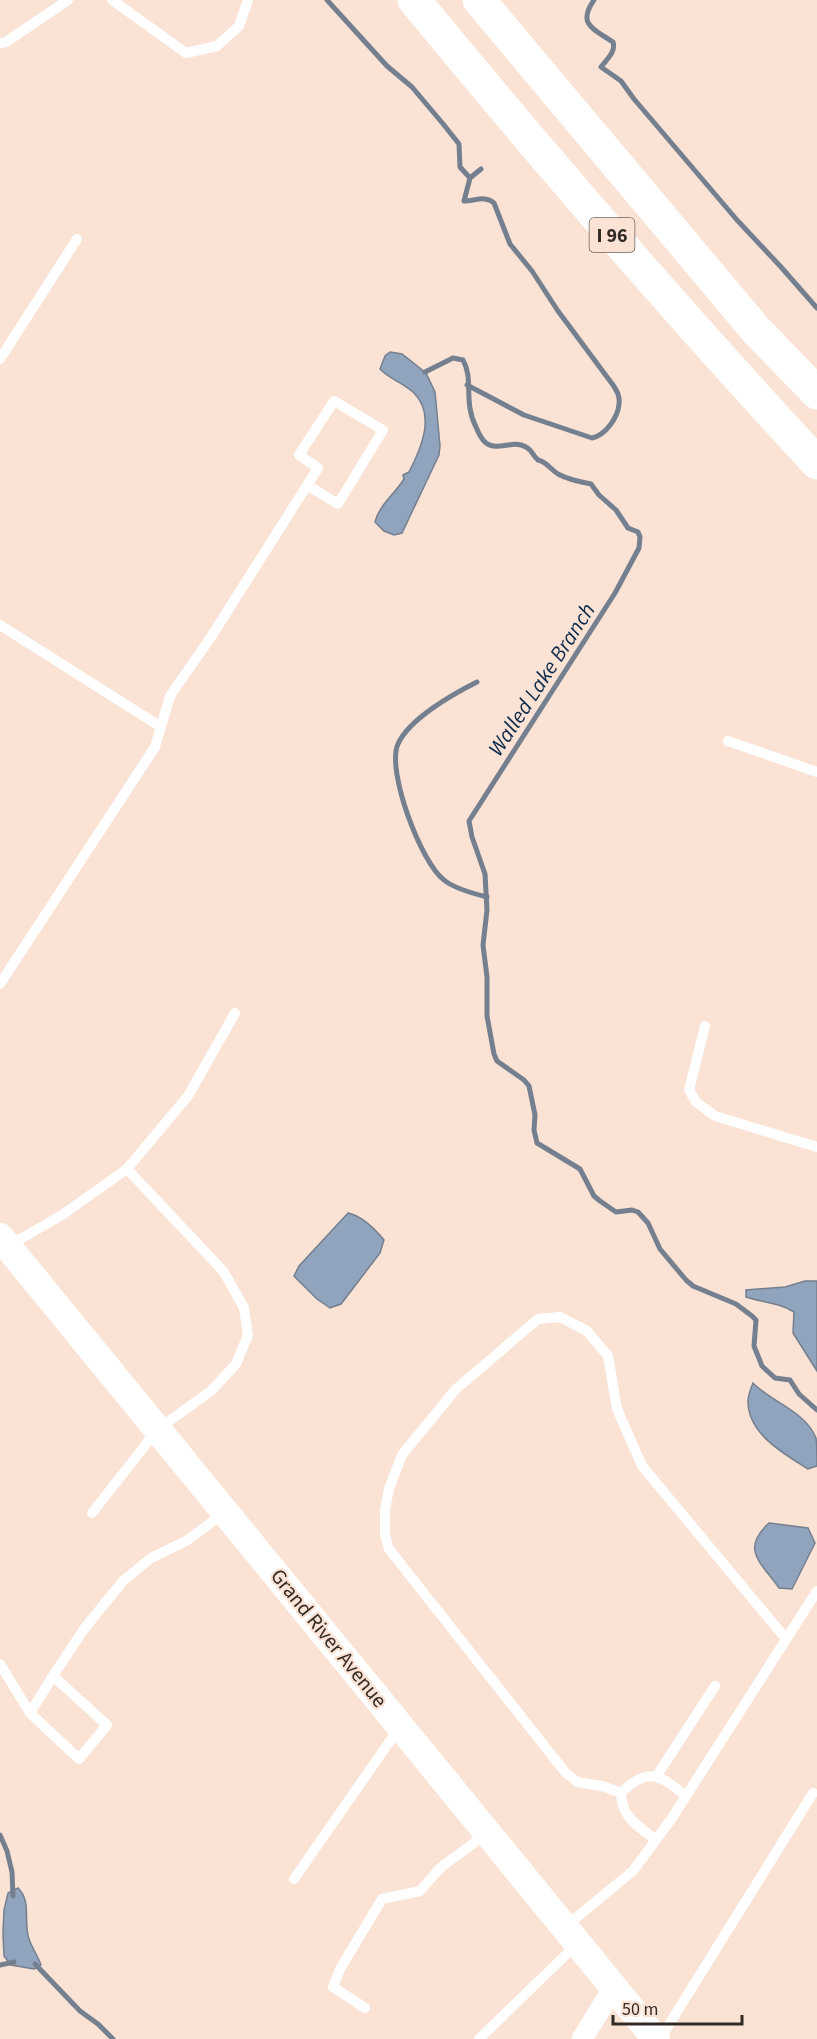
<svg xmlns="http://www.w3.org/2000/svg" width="817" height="2039" font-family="'Source Sans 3',sans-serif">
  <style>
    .water { fill: #91a4bd; stroke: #747f8f; stroke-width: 1.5 }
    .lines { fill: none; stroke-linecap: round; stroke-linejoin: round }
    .stream { stroke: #747f8f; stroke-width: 5 }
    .service { stroke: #fff; stroke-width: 10 }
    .minor { stroke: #fff; stroke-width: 21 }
    .secondary { stroke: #fff; stroke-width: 28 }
    .motorway { stroke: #fff; stroke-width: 33 }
    .labels { text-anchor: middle; stroke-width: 4.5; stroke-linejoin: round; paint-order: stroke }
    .shield { fill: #fae3d4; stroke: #6e6259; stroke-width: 1.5 }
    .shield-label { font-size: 20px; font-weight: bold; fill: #322a24 }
    .street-label { font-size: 21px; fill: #322a24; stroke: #fae3d4 }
    .water-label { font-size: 22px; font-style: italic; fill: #0d2a4c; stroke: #fae3d4 }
  </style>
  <rect width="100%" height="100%" fill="#fae3d4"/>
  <!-- water -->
  <g class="water">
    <path d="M 390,352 L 402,354 L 426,373 L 435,392 L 440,446 L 439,455 L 402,533 L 394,535 L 384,531 L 375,522 C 379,505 395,494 404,479 L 403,475 L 409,472 C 421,449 436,415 414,393 C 404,383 389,379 380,369 L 385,356 Z"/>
    <path d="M 348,1213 C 362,1216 375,1229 384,1240 L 380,1253 L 341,1304 L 330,1308 L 317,1299 L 294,1276 L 299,1266 Z"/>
    <path d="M 805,1281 L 817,1281 L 817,1371 L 793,1333 L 794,1312 C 778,1302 764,1303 746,1297 L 746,1290 L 785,1287 Z"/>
    <path d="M 753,1383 C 771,1402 805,1411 816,1438 C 817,1446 817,1458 817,1466 L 808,1469 C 783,1453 748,1434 748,1401 C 748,1396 751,1388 753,1383 Z"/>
    <path d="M 769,1523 L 808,1528 L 815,1543 L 792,1589 L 779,1588 C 761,1562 740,1550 769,1523 Z"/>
    <path d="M 18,1888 C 32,1901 23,1922 29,1939 C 32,1948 38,1956 41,1965 L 34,1969 L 11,1965 L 4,1956 L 3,1934 L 4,1910 L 8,1893 Z"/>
  </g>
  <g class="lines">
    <!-- stream -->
    <g class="stream">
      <path d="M 327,0 L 387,66 L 412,87 L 444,125 L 459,144 L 460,167 L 470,178"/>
      <path d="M 594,0 C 577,24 593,29 613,42 C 616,52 607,59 601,67 L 621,81 L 634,99 L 737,220 L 781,267 L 817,308"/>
      <path d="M 425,372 L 453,358 L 463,360 C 474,379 463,402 476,427 C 478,432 481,439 486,443 C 498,452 513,439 526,447 C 532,450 533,456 538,460 C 547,462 550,469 558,474 C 569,480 580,482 591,484 L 599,495 L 616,510 L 628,528 L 638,532 L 640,537 L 639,548 L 615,593 L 469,821 L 472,837 L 485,874 L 487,910 L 483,945 L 487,977 L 487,1016 L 494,1054 L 497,1061 L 524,1080 L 529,1086 L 535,1115 L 534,1130 L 537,1143 L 580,1169 L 594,1196 L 600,1201 L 616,1212 L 632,1210 L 638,1212 L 648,1223 L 660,1249 L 686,1280 L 693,1286 L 736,1304 L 752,1316 L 756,1320 L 754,1346 L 762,1366 L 775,1378 L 790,1380 L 799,1394 L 817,1410"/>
      <path d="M 467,385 L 524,415 L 592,438 C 606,435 618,417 619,404 C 620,396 617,391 613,385 L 558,311 L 532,271 L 510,244 L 494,203 C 486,195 474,201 464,201 L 470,178 L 481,169"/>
      <path d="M 477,682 C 453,694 409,719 398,744 C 386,770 421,863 444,880 C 453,888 475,894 487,897"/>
      <path d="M 0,1835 L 7,1851 L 12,1872 L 13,1896"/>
      <path d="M 35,1964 L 80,2011 L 98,2024 L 113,2039"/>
      <path d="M 0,1965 L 14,1962"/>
    </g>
    <!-- service -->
    <g class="service">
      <path d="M 112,0 L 186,53 L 217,46 L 239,26 L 248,0"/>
      <path d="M 0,43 L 6,42 L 68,0"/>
      <path d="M 0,359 L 77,239"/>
      <path d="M 0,625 L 161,727"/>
      <path d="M 728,741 L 817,772"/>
      <path d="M 0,984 L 155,747 L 170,696 L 211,637 L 318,468 L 299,455 L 334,401 L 383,430 L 338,504 L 307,485"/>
      <path d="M 705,1026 L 689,1090 L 696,1102 L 715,1116 L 817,1147"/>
      <path d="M 8,1246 L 62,1215 L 127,1169 L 188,1096 L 235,1013"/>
      <path d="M 92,1513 L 158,1429 L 211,1391 L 236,1364 L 248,1335 L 244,1308 L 224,1272 L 127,1169"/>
      <path d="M 0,1664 L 30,1713 L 79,1759 L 107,1725 L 53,1676 L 84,1629 L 123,1581 L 151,1558 L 186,1541 L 223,1514"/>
      <path d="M 30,1713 L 53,1676"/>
      <path d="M 656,1777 L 715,1686"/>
      <path d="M 621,1793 C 648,1766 660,1775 686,1796"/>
      <path d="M 656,1840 C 637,1825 622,1818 621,1793 L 602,1786 L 577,1782 L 565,1772 L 389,1549 L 385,1535 L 385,1509 L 389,1489 L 402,1455 L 455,1390 L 538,1319 L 560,1317 L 587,1331 L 608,1356 L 617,1409 L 642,1466 L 786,1639"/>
      <path d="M 294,1879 L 399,1728"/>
      <path d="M 566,1926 L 633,1871 L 672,1818 L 817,1591"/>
      <path d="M 365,2008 L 333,1987 L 340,1969 L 382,1899 L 420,1891 L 440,1868 L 486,1834"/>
      <path d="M 479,2039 L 576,1945"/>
      <path d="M 660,2039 L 813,1793"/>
    </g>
    <!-- minor -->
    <path class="minor" d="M 582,2039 L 614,1987"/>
    <!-- secondary -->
    <path class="secondary" d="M 0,1237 L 656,2039"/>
    <!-- motorway -->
    <g class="motorway">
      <path d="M 414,0 C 544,158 678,313 817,463"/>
      <path d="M 479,0 L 756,330 L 817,393"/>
    </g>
  </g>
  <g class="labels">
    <!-- shield labels -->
    <rect class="shield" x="589.5" y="218" width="45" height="34" rx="4.5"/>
    <g class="shield-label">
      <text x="612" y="242">I 96</text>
    </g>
    <!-- street labels -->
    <g class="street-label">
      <text transform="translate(329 1638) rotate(51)" y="7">Grand River Avenue</text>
    </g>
    <!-- water labels -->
    <g class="water-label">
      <text transform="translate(541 679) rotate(-57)" y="8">Walled Lake Branch</text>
    </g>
  </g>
  <!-- scale -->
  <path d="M613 2015v9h129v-9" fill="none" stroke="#322a24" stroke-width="3"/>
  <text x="622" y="2015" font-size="18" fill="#322a24" stroke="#fae3d4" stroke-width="4.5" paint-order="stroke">50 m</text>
</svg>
